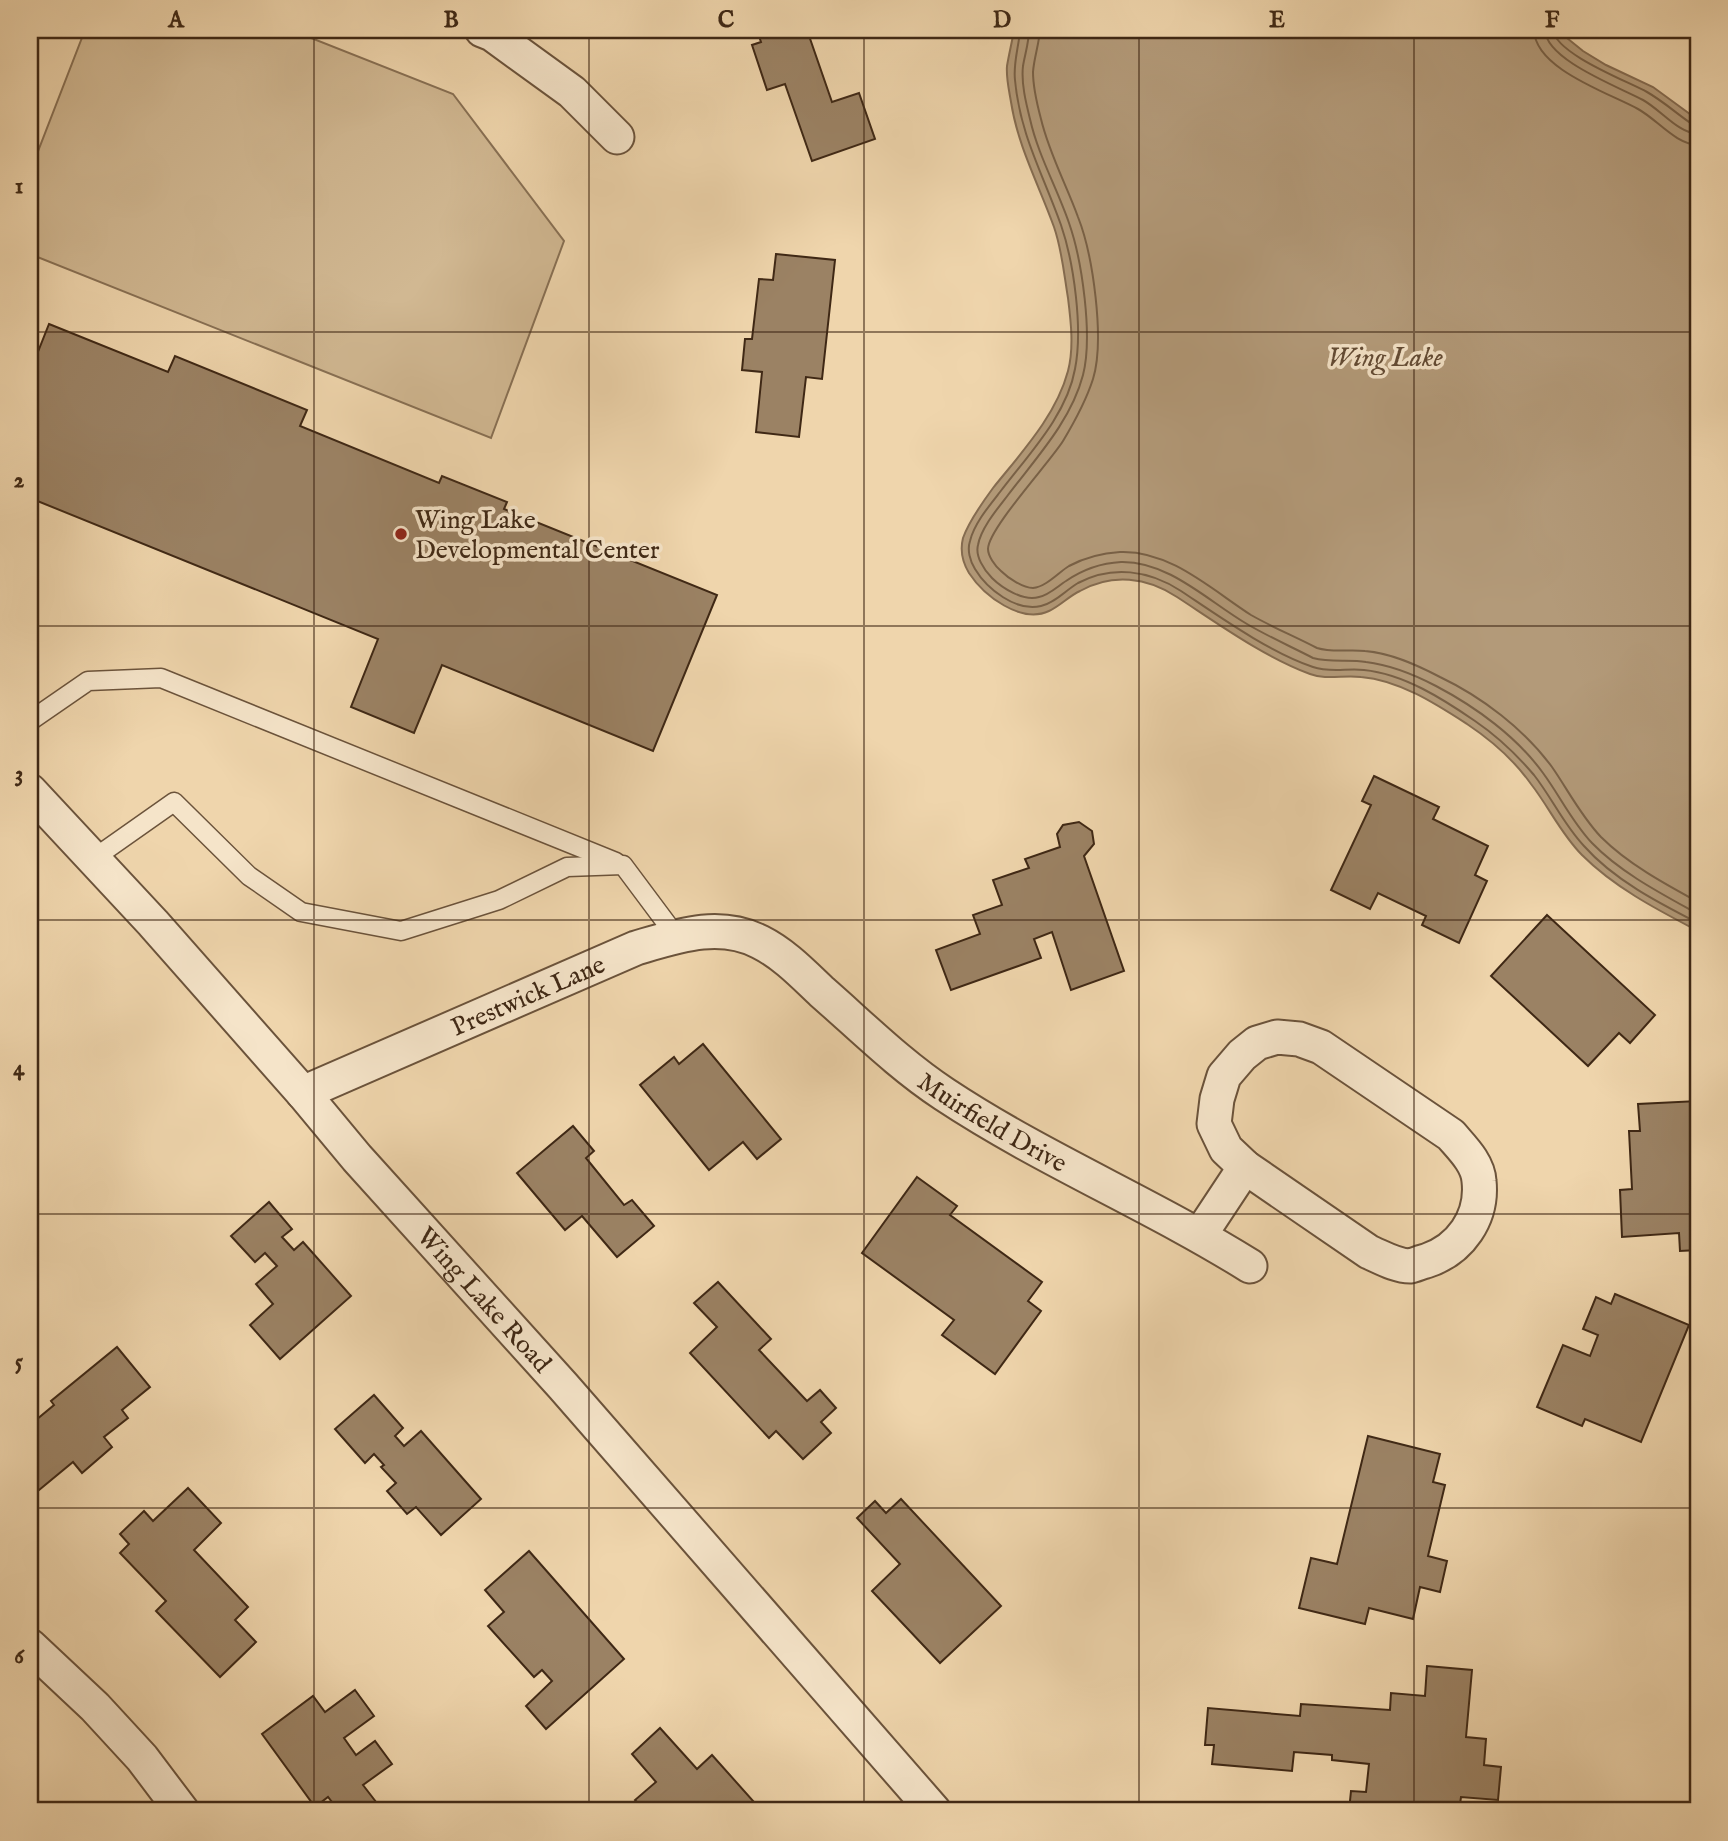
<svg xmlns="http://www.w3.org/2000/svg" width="1728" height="1841" font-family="'IM FELL English',serif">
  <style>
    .green { fill: #d1b892; stroke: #887054; stroke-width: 2 }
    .water { fill: #b39a79; stroke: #856c51; stroke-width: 2 }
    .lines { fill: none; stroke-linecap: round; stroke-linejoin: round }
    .shore { stroke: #796147; stroke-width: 2 }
    .building { fill: #9b8264; stroke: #3f2815; stroke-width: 2 }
    .lane-casing { stroke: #6b533b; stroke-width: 21 }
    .street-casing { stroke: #6b533b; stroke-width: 37 }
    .lane { stroke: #f5e4c9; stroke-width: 18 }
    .street { stroke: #f5e4c9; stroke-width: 33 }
    .grid { fill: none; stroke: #3f2815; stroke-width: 2; stroke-opacity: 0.55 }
    .poi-dot { fill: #8f2418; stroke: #f5e4c9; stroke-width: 2.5 }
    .labels { text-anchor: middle; stroke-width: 7; stroke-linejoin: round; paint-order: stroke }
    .poi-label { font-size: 26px; fill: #3f2815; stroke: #f5e4c9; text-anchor: start }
    .street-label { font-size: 26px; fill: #3f2815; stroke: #f5e4c9 }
    .water-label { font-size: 28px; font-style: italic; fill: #624a33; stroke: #f5e4c9 }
    .neatline { fill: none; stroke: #3f2815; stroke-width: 2.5 }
    .grid-label { font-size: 23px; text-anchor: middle; font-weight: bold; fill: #3f2815 }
  </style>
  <rect width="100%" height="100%" fill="#efd5ac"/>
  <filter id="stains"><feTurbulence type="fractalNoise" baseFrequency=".00286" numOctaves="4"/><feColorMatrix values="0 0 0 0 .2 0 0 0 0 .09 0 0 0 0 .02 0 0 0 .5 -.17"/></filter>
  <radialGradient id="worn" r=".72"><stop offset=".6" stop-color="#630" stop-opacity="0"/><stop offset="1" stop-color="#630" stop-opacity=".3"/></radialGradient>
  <!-- green -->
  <path class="green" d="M 85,30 L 291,30 L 453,94 L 564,241 L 491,438 L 30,254 L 30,172 Z"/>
  <!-- water -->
  <path class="water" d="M 1014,30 L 1557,30 L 1583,51 L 1606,65 L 1653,87 L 1698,120 L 1698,931 C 1658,910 1615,888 1582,855 C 1561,834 1549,807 1531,784 C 1514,760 1491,740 1467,724 C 1436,704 1399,680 1361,677 C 1343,675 1326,680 1310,674 C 1264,657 1217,623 1177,597 C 1147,577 1112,573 1080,591 C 1069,596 1060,606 1049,611 C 1021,624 984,596 969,573 C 963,563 960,550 963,538 C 969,521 982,503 993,488 C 1021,453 1056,416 1068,371 C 1074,348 1071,322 1068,298 C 1064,274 1062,250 1054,227 C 1039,185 1018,147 1011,102 C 1009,90 1006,78 1007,66 C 1009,54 1012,42 1014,30 Z"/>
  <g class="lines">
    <!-- shore -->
    <g class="shore">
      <path d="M 1020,30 C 1019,46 1013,63 1015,80 C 1020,135 1043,174 1061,225 C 1074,263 1083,329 1075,369 C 1067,415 1028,455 1000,492 C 989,506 974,524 970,541 C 967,550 970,561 975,569 C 987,589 1016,612 1041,606 C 1055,603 1066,590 1078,583 C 1112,565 1149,570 1181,591 C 1220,617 1269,652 1313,667 C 1330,673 1347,668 1364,670 C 1404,674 1443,699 1475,721 C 1497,736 1517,755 1534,775 C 1552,798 1564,825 1584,846 C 1614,880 1659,903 1698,923"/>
      <path d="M 1029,30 C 1029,42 1025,54 1023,66 C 1021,83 1026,103 1030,119 C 1038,155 1057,188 1069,223 C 1082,260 1093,336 1083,375 C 1071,421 1036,458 1008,495 C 998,508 981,528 978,545 C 975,556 984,570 992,578 C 1002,588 1024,602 1039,597 C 1049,595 1058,586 1066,581 C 1082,570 1102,563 1121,562 C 1169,561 1209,602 1247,624 C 1269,637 1292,647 1313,658 C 1331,663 1349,659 1366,662 C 1391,665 1415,675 1436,686 C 1476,707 1517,737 1543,773 C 1560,796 1572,822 1592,843 C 1621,873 1662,894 1698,914"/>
      <path d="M 1040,30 C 1039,44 1034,58 1033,72 C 1033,87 1037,104 1041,119 C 1049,153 1066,184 1078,217 C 1093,255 1105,340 1093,379 C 1086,401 1075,421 1063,441 C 1050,462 988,529 988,549 C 988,556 995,566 1001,571 C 1008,578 1023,588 1033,588 C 1046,587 1059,572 1069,566 C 1084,558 1103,553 1120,552 C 1170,550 1212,590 1251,615 C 1272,627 1296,637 1317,648 C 1333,653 1349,649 1365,651 C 1391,653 1417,665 1440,677 C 1482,697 1524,729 1552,767 C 1568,790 1581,816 1601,837 C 1628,864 1665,884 1698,902"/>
      <path d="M 1534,30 C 1535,69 1609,93 1638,109 C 1658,120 1675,144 1698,145"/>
      <path d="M 1545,30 C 1546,60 1619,87 1643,100 C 1661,110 1678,133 1698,134"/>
      <path d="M 1553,30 C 1556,54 1627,81 1647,92 C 1663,101 1677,114 1692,124 L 1698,126"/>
    </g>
  </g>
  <!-- building -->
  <g class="building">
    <path d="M 757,30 L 807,30 L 832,102 L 859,93 L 875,139 L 812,161 L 785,84 L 767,90 L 752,45 L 761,42 Z"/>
    <path d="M 776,254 L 835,260 L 822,379 L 806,377 L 799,437 L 756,432 L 762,372 L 742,370 L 745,339 L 752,339 L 759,279 L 773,280 Z"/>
    <path d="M 49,324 L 168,372 L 175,356 L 307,410 L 300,426 L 439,483 L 442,476 L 507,502 L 504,509 L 717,595 L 653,751 L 442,665 L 414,733 L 351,707 L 378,639 L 30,498 L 30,372 Z"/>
    <path d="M 1374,776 L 1439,807 L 1433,819 L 1488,846 L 1475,875 L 1487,881 L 1459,943 L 1422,925 L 1426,916 L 1378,893 L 1370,909 L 1331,890 L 1371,805 L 1362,801 Z"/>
    <path d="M 1079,822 L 1092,831 L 1094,844 L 1084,856 L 1124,971 L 1071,990 L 1052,932 L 1034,939 L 1041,958 L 951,990 L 936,950 L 980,934 L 973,915 L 1002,905 L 993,880 L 1029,868 L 1025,859 L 1060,847 L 1057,834 L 1063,825 Z"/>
    <path d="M 1547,915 L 1655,1015 L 1630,1043 L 1619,1033 L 1588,1066 L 1491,976 Z"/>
    <path d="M 703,1044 L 781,1139 L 757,1159 L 743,1142 L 709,1170 L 640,1085 L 674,1057 L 679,1064 Z"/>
    <path d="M 1698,1101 L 1698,1250 L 1680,1251 L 1679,1233 L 1622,1237 L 1620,1190 L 1632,1189 L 1629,1131 L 1640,1131 L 1638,1104 Z"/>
    <path d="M 573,1126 L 594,1151 L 586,1158 L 624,1205 L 632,1200 L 654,1226 L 617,1257 L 582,1216 L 565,1230 L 517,1173 Z"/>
    <path d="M 917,1177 L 957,1206 L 950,1215 L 1042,1282 L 1028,1301 L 1041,1311 L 995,1374 L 942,1335 L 954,1320 L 862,1253 Z"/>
    <path d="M 269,1202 L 292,1229 L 282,1237 L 294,1250 L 303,1242 L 351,1296 L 280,1359 L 250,1325 L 273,1304 L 256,1284 L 277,1266 L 265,1253 L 255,1262 L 231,1236 Z"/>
    <path d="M 718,1282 L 771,1339 L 759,1350 L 807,1401 L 820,1390 L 836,1408 L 821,1422 L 831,1433 L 803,1459 L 776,1431 L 769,1438 L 690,1353 L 717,1327 L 694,1303 Z"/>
    <path d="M 1615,1294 L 1689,1325 L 1641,1442 L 1585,1419 L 1582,1426 L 1537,1407 L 1563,1345 L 1590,1356 L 1598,1335 L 1583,1329 L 1596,1297 L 1611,1304 Z"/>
    <path d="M 117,1347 L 150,1387 L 122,1410 L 128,1418 L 104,1437 L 112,1447 L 82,1473 L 73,1462 L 33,1495 L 30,1490 L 30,1425 L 54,1405 L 51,1401 Z"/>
    <path d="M 374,1395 L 403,1428 L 395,1436 L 404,1446 L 421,1431 L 481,1499 L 441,1535 L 416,1507 L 407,1514 L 387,1491 L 396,1483 L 381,1467 L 384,1465 L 374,1454 L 365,1463 L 335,1429 Z"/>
    <path d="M 1368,1436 L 1440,1454 L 1433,1482 L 1445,1485 L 1428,1556 L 1447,1561 L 1440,1592 L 1420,1587 L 1413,1619 L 1369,1608 L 1365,1624 L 1299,1608 L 1311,1558 L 1337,1564 Z"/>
    <path d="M 188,1488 L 221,1523 L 194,1550 L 248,1607 L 235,1620 L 256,1642 L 220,1677 L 156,1611 L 166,1601 L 120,1553 L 129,1544 L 120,1534 L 144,1511 L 153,1521 Z"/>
    <path d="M 901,1499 L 1001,1606 L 940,1663 L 872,1591 L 900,1564 L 857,1518 L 875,1501 L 886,1513 Z"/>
    <path d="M 529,1551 L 624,1659 L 546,1729 L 526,1706 L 552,1681 L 542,1670 L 534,1677 L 488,1626 L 504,1612 L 485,1590 Z"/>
    <path d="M 1427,1666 L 1472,1670 L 1466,1737 L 1486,1739 L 1484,1765 L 1501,1767 L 1498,1800 L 1461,1797 L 1459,1811 L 1349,1811 L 1351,1791 L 1366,1792 L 1369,1764 L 1332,1760 L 1332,1755 L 1294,1752 L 1292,1771 L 1212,1764 L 1214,1745 L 1205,1745 L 1208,1708 L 1300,1716 L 1301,1704 L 1390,1710 L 1391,1693 L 1425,1696 Z"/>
    <path d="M 355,1690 L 374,1716 L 344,1738 L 356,1755 L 375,1741 L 392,1764 L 363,1785 L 383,1811 L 339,1811 L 328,1797 L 315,1807 L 262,1734 L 313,1696 L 325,1712 Z"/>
    <path d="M 660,1728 L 697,1769 L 712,1755 L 762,1811 L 645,1811 L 635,1800 L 656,1782 L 632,1754 Z"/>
  </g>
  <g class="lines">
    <defs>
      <g id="lane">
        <path d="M 30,721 L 88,681 L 161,678 L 616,862"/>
        <path d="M 93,859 L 174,802 L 249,876 L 301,912 L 401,931 L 499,900 L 567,867 L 623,865 L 676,936"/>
      </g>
      <g id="street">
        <path d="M 482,30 L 492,34 L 572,92 L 617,137"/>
        <path id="s1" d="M 30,791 L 153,923 L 303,1093 L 357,1158 L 563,1386 L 934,1811"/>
        <path d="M 1277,1037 L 1299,1039 L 1321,1047 L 1451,1135 C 1462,1148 1478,1163 1479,1181 C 1483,1218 1460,1250 1426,1261 C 1421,1262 1415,1265 1410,1266 C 1396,1266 1381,1257 1369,1252 L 1245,1167 L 1226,1149 L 1214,1124 L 1217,1099 L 1224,1076 L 1242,1055 L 1257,1043 Z"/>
        <path id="s2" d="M 303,1093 L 636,948 C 677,936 719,921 760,942 C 784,954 803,974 822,992 C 862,1027 900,1065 944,1094 C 1042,1159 1151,1204 1250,1266"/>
        <path d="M 1200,1235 L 1245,1167"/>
        <path d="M 30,1646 L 95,1707 L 142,1758 L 182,1811"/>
      </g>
    </defs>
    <!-- lane casing -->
    <use href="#lane" class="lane-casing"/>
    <!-- street casing -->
    <use href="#street" class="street-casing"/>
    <!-- lane -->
    <use href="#lane" class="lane"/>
    <!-- street -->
    <use href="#street" class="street"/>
  </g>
  <!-- grid -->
  <path class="grid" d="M 314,30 L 314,1811M 589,30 L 589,1811M 864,30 L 864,1811M 1139,30 L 1139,1811M 1414,30 L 1414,1811M 30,332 L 1698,332M 30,626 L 1698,626M 30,920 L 1698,920M 30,1214 L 1698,1214M 30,1508 L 1698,1508"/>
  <!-- markers -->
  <circle class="poi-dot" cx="401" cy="534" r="7"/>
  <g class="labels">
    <!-- poi labels -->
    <g class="poi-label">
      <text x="415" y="528">Wing Lake<tspan x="415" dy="30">Developmental Center</tspan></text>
    </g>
    <!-- street labels -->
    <g class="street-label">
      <text dy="9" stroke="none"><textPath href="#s2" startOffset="245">Prestwick Lane</textPath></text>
      <text dy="9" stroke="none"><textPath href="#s2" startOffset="786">Muirfield Drive</textPath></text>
      <text dy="9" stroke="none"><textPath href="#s1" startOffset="682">Wing Lake Road</textPath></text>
    </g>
    <!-- water labels -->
    <g class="water-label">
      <text x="1385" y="366">Wing Lake</text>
    </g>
  </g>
  <!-- margin -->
  <rect width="1728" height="1841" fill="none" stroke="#efd5ac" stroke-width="77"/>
  <rect x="38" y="38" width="1652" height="1764" class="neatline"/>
  <g class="grid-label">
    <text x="176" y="27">A</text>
    <text x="451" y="27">B</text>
    <text x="726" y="27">C</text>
    <text x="1002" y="27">D</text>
    <text x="1277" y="27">E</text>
    <text x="1552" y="27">F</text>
    <text x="19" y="193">1</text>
    <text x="19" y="487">2</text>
    <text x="19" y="781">3</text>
    <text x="19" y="1075">4</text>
    <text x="19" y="1369">5</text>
    <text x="19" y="1663">6</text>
  </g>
  <rect width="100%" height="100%" filter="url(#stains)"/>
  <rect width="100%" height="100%" fill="url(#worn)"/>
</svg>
